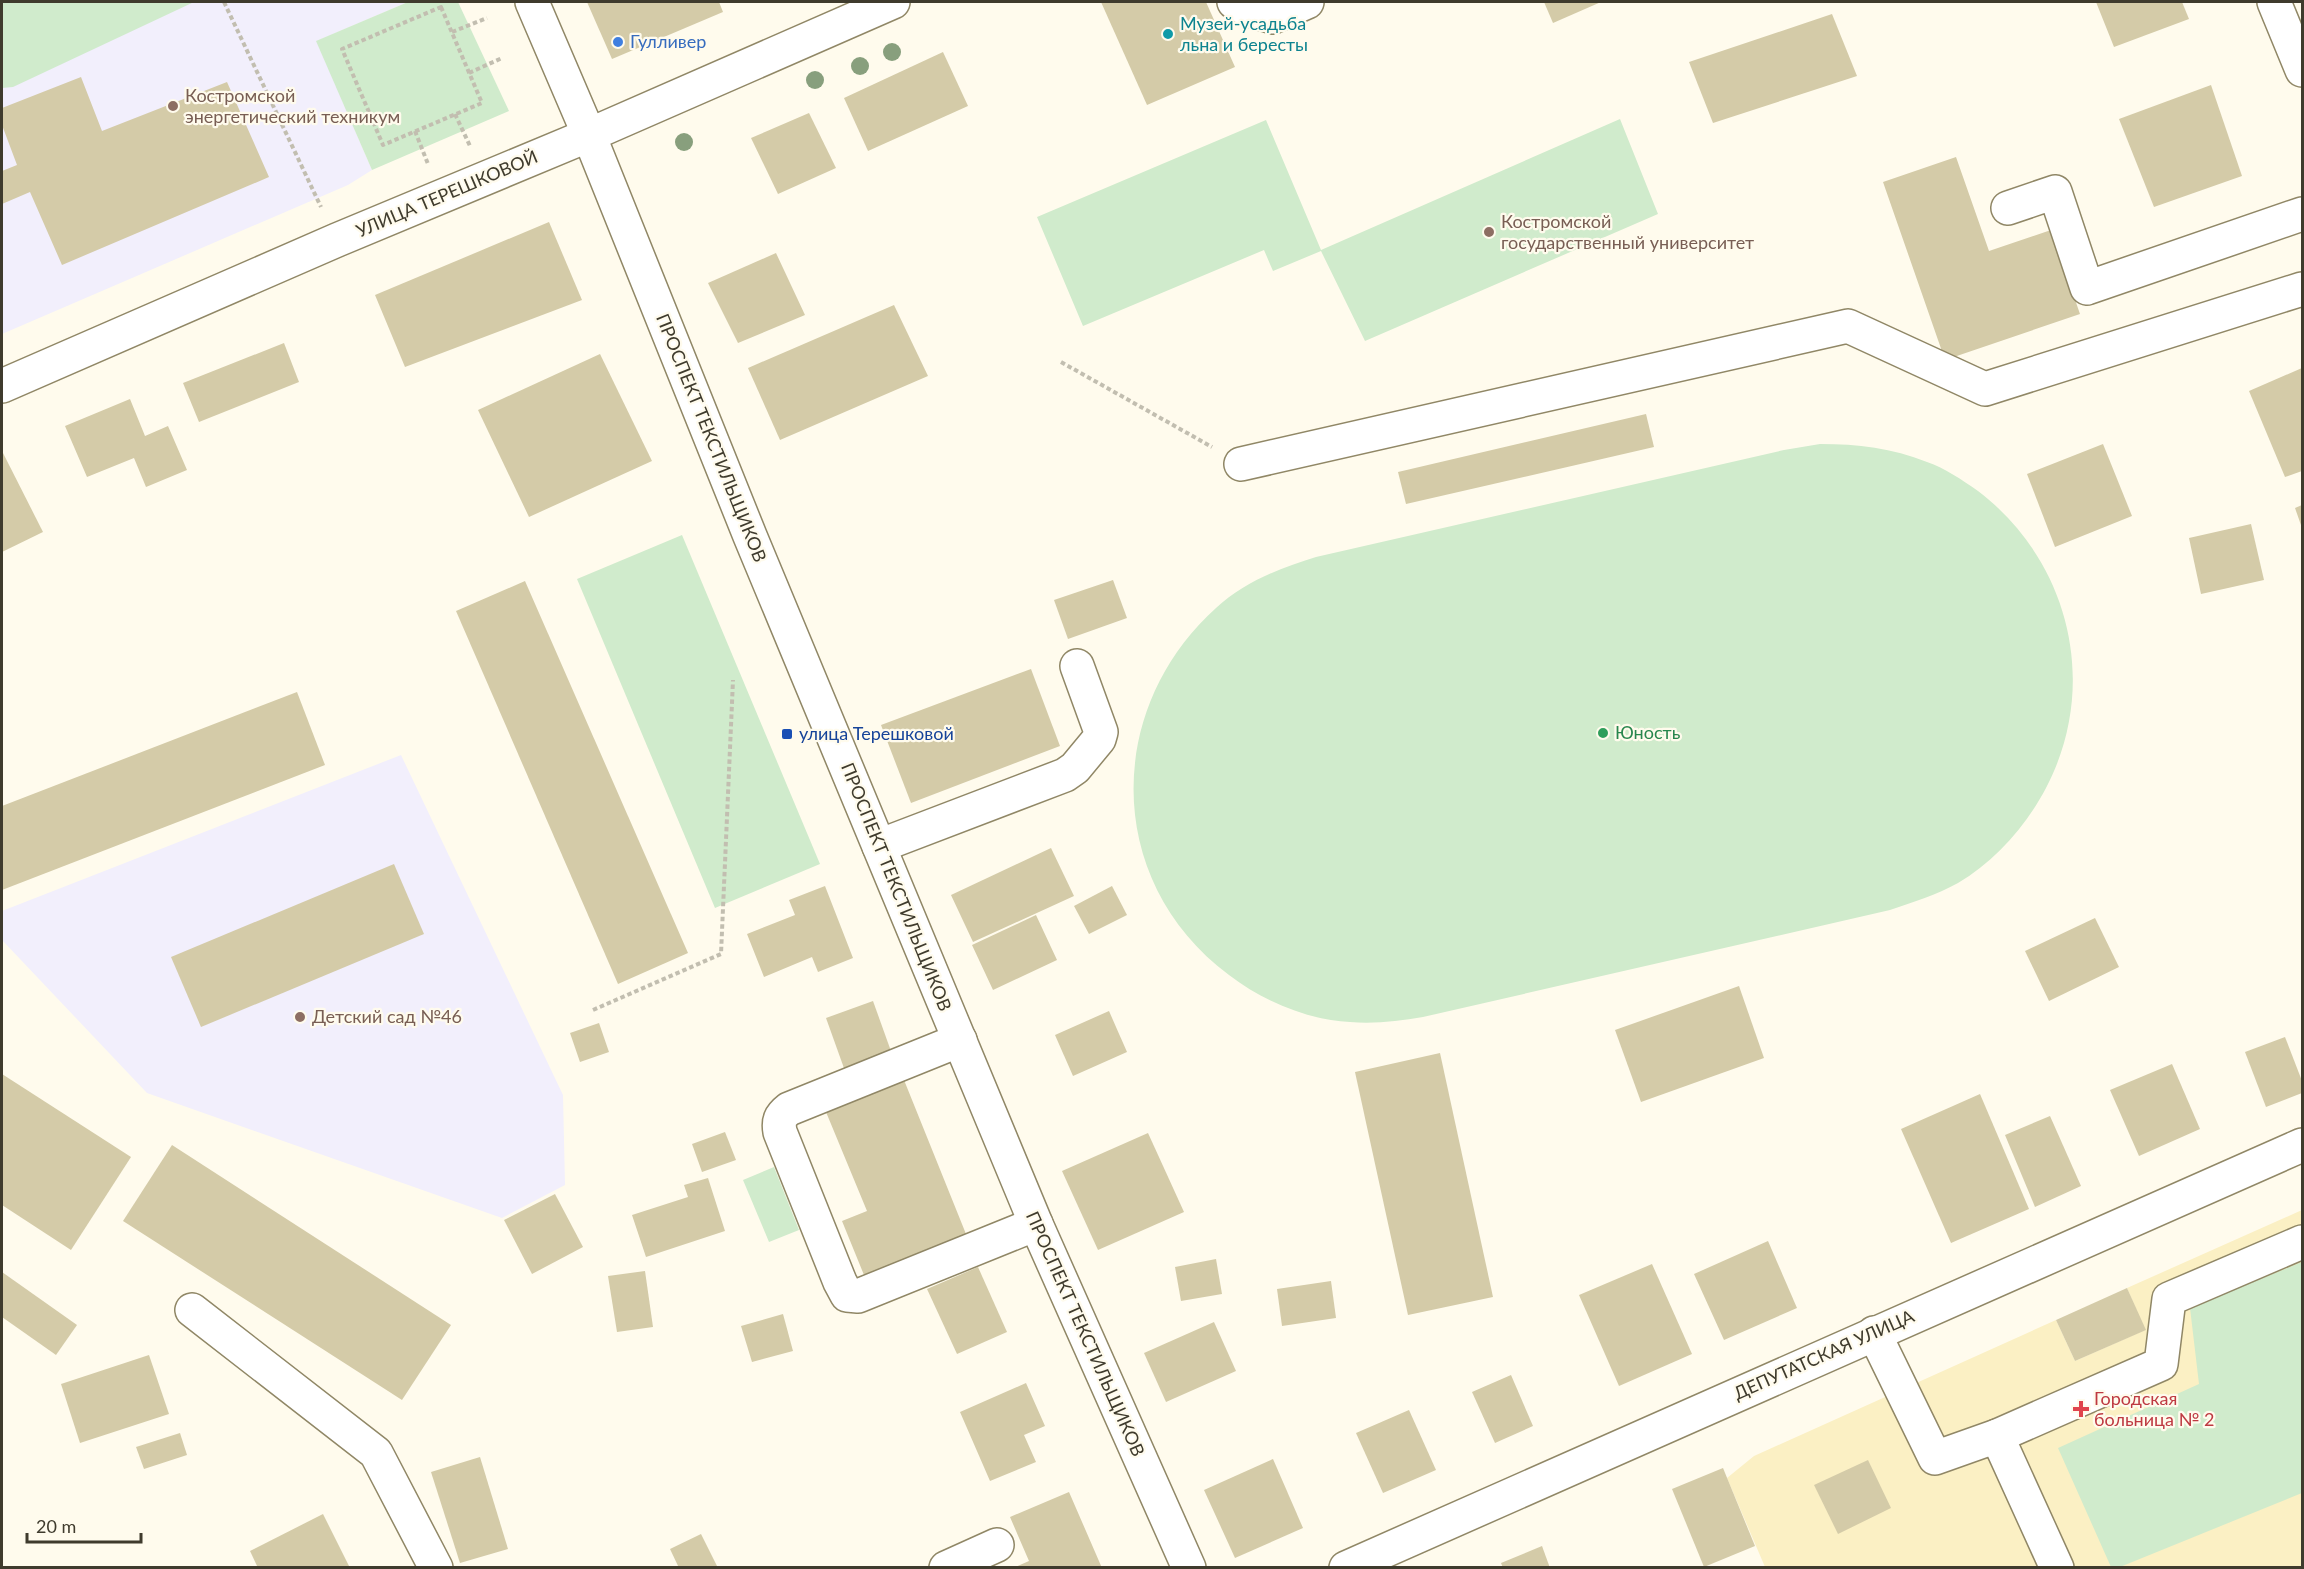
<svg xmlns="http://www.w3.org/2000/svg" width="2304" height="1569" font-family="Lato,sans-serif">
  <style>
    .built { fill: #fbf0c4 }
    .education { fill: #f2effc }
    .green { fill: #d0ebcc }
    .building { fill: #d4cba8 }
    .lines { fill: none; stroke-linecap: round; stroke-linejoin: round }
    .minor-casing { stroke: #908766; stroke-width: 36 }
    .path { stroke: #c2beb0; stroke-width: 4; stroke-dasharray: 4.5 3; stroke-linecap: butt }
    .minor { stroke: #fff; stroke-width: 33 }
    .tree { fill: #889f7d }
    .culture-dot { fill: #0f9aa8; stroke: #fffbed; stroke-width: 2 }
    .shop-dot { fill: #3f7fe0; stroke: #fffbed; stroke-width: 2 }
    .education-dot { fill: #8d6e63; stroke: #fffbed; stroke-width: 2 }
    .leisure-dot { fill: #2e9e5b; stroke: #fffbed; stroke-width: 2 }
    .transit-dot { fill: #1a4fb4; stroke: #fffbed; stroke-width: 2 }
    .health-dot { fill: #e0444e; stroke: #fffbed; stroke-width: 2 }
    .labels { text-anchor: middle; stroke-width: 4.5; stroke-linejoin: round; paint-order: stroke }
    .culture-label { font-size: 18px; fill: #0d838f; stroke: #fffbed; text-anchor: start }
    .shop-label { font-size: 18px; fill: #366cbe; stroke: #fffbed; text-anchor: start }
    .education-label { font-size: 18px; fill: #785e54; stroke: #fffbed; text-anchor: start }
    .street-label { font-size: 18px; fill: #3f3b2d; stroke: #fffbed }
    .leisure-label { font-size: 18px; fill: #27864d; stroke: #fffbed; text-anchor: start }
    .transit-label { font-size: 18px; fill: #164399; stroke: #fffbed; text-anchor: start }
    .health-label { font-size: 18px; fill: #be3a42; stroke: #fffbed; text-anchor: start }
  </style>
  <rect width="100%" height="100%" fill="#fffbed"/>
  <!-- built -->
  <path class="built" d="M 2302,1210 L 2302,1567 L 1765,1567 L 1727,1478 L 1754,1456 L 2056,1320 L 2075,1361 L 2145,1330 L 2127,1288 Z"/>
  <!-- education -->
  <g class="education">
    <path d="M 2,2 L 408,2 L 317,41 L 372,170 L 348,185 L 2,334 Z"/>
    <path d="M 401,755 L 563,1095 L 565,1185 L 502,1218 L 147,1093 L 2,940 L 2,911 Z"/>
  </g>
  <!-- green -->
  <g class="green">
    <path d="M 2,2 L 194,2 L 13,87 L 2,88 Z"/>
    <path d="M 408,2 L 458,2 L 509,111 L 372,170 L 316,41 Z"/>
    <path d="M 1620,119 L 1658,214 L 1365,341 L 1321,251 L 1273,271 L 1264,250 L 1083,326 L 1037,217 L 1266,120 L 1321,250 Z"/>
    <path d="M 1820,444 C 1858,444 1892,448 1927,462 C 1945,468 1962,480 1978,491 C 2070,561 2100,685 2046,788 C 2026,826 1995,861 1958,883 C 1936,895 1914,902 1890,910 L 1423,1017 C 1399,1021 1375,1024 1350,1022 C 1307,1020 1263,1001 1229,975 C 1105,883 1103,710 1216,608 C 1244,582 1280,568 1316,557 L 1784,450 Z"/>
    <path d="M 682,535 L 820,864 L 715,908 L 577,579 Z"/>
    <path d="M 774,1167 L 799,1230 L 769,1242 L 743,1180 Z"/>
    <path d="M 2302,1262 L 2302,1493 L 2120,1567 L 2111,1567 L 2058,1448 L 2199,1384 L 2190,1308 Z"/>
  </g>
  <!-- building -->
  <g class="building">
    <path d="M 587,2 L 719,2 L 723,12 L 612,59 Z"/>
    <path d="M 1101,2 L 1206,2 L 1235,67 L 1147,105 Z"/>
    <path d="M 1544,2 L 1601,2 L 1553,23 Z"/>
    <path d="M 2096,2 L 2182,2 L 2189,19 L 2114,47 Z"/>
    <path d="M 1832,14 L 1857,76 L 1713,123 L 1689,62 Z"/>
    <path d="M 943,52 L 968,106 L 868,151 L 844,98 Z"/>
    <path d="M 81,77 L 102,131 L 227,82 L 269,177 L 62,265 L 30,192 L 2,204 L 2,171 L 17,165 L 2,125 L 2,108 Z"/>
    <path d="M 2211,85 L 2242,176 L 2154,207 L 2119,119 Z"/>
    <path d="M 809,113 L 836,168 L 778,194 L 751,138 Z"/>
    <path d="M 1956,157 L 1989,251 L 2051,230 L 2080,314 L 1945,360 L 1883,182 Z"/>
    <path d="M 549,222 L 582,300 L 405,367 L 375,295 Z"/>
    <path d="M 776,253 L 805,315 L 738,343 L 708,283 Z"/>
    <path d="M 894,305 L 928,376 L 780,440 L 748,368 Z"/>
    <path d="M 284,343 L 299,382 L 199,422 L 183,383 Z"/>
    <path d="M 600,354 L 652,461 L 529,517 L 478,410 Z"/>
    <path d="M 2302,368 L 2302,471 L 2285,477 L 2249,391 Z"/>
    <path d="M 130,399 L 145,436 L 168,426 L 187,470 L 146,487 L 134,458 L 87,477 L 65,426 Z"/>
    <path d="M 1646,414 L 1654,447 L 1406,504 L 1398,472 Z"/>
    <path d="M 2103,444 L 2132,516 L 2055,547 L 2027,474 Z"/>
    <path d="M 2,453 L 3,453 L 43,532 L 2,552 Z"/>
    <path d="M 2302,505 L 2302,528 L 2295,508 Z"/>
    <path d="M 2251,524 L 2264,580 L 2201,594 L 2189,538 Z"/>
    <path d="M 1113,580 L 1127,618 L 1068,639 L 1054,600 Z"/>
    <path d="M 525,581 L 688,953 L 618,984 L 456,611 Z"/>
    <path d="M 1031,669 L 1060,746 L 911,803 L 881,725 Z"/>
    <path d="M 297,692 L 325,765 L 2,890 L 2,806 Z"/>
    <path d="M 1051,848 L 1074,896 L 973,942 L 951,895 Z"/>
    <path d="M 394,864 L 424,934 L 201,1027 L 171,957 Z"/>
    <path d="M 825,886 L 853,958 L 818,972 L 812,957 L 764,977 L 747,934 L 795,915 L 789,900 Z"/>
    <path d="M 1112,886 L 1127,915 L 1089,934 L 1074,906 Z"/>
    <path d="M 1036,915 L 1057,960 L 993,990 L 972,945 Z"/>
    <path d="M 2095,918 L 2119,967 L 2049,1001 L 2025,951 Z"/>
    <path d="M 1739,986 L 1764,1058 L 1641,1102 L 1615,1030 Z"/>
    <path d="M 873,1001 L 892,1054 L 845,1071 L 826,1018 Z"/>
    <path d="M 1109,1011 L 1127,1052 L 1073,1076 L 1055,1035 Z"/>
    <path d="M 599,1023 L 609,1052 L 580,1062 L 570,1033 Z"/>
    <path d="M 2285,1037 L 2302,1081 L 2302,1093 L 2266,1107 L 2245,1052 Z"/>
    <path d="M 1440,1053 L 1493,1297 L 1408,1315 L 1355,1072 Z"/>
    <path d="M 2172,1064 L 2200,1129 L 2139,1156 L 2110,1090 Z"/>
    <path d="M 2,1074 L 131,1157 L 71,1250 L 2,1205 Z"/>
    <path d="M 904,1080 L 966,1234 L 864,1275 L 842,1221 L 867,1211 L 826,1112 Z"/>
    <path d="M 1980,1094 L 2029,1209 L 1951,1243 L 1901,1129 Z"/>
    <path d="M 2050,1116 L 2081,1186 L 2035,1207 L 2005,1135 Z"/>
    <path d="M 725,1132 L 736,1160 L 702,1172 L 692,1144 Z"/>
    <path d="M 1148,1133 L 1184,1212 L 1098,1250 L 1062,1171 Z"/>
    <path d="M 172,1145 L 451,1325 L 402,1400 L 123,1221 Z"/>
    <path d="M 708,1178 L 725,1231 L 646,1257 L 632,1215 L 688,1197 L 684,1185 Z"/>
    <path d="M 555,1194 L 583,1247 L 532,1274 L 504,1220 Z"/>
    <path d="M 1768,1241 L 1797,1308 L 1724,1340 L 1694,1274 Z"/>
    <path d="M 1216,1259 L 1222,1294 L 1181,1301 L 1175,1267 Z"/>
    <path d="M 1652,1264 L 1692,1354 L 1619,1386 L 1579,1295 Z"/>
    <path d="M 978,1267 L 1007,1332 L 957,1354 L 927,1289 Z"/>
    <path d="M 645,1271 L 653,1327 L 617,1332 L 608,1276 Z"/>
    <path d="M 2,1272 L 77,1325 L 56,1355 L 2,1317 Z"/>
    <path d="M 1331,1281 L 1336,1318 L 1282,1326 L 1277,1289 Z"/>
    <path d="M 2127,1288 L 2146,1330 L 2075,1361 L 2056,1320 Z"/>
    <path d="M 783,1314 L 793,1351 L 752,1362 L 741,1326 Z"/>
    <path d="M 1214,1322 L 1236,1371 L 1166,1402 L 1144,1353 Z"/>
    <path d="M 149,1355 L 169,1414 L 80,1443 L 61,1384 Z"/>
    <path d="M 1511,1375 L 1533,1426 L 1495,1443 L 1472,1392 Z"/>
    <path d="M 1026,1383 L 1045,1426 L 1024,1435 L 1036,1462 L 990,1481 L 960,1412 Z"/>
    <path d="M 1409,1410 L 1436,1470 L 1383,1493 L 1356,1433 Z"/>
    <path d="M 180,1433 L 187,1455 L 144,1469 L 136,1447 Z"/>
    <path d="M 480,1457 L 508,1549 L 460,1563 L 431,1472 Z"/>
    <path d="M 1273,1459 L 1303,1528 L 1235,1558 L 1204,1490 Z"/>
    <path d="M 1868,1460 L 1891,1508 L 1838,1534 L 1814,1485 Z"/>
    <path d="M 1723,1468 L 1755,1546 L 1704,1567 L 1672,1489 Z"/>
    <path d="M 1069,1492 L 1102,1568 L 1013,1568 L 1029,1561 L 1010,1517 Z"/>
    <path d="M 323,1514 L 350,1568 L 258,1568 L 250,1551 Z"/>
    <path d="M 701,1534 L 718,1568 L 679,1568 L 670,1549 Z"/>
    <path d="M 1542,1546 L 1550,1568 L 1503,1568 L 1501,1563 Z"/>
  </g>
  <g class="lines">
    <defs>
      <g id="minor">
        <path d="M 532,2 L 589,135 L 750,536 L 1036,1224 L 1189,1568"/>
        <path d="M 1234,2 L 1246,9 L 1273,17 L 1307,2"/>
        <path d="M 2274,2 L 2302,70"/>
        <path d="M 2008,208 L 2055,192 L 2087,288 L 2302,214"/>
        <path d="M 2,386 L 337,240 L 589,135 L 893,2"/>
        <path d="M 1241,464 L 1848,326 L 1985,389 L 2302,289"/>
        <path d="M 879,846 L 1065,775 L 1075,768 L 1099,739 L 1101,732 L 1077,666"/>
        <path d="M 960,1040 L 789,1109 C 780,1116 778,1121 780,1132 L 840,1282 L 847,1295 L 858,1296 L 1036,1224"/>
        <path d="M 192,1310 L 376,1453 L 436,1568"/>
        <path d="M 1874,1333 L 1935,1458 L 1997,1436 L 2057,1568"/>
        <path d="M 1997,1436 L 2161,1364 L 2169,1299 L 2302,1242"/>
        <path d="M 946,1568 L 997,1545"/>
        <path d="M 1346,1568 L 2302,1145"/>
      </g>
    </defs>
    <!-- minor casing -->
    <use href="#minor" class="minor-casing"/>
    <!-- path -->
    <g class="path">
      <path d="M 224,2 L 321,207"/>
      <path d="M 441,7 L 482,103 L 383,145 L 342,49 Z"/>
      <path d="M 452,32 L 487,18"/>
      <path d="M 469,73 L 502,58"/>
      <path d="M 455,114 L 470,146"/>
      <path d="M 415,131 L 428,164"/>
      <path d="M 1061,362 L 1212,447"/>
      <path d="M 593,1010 L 721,954 L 733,680"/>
    </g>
    <!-- minor -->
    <use href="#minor" class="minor"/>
  </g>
  <!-- trees -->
  <g class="tree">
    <circle cx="892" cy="52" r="9"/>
    <circle cx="860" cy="66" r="9"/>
    <circle cx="815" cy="80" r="9"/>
    <circle cx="684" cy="142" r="9"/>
  </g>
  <!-- markers -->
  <circle class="culture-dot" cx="1168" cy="34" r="6"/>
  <circle class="shop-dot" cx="618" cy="42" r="6"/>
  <g class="education-dot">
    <circle cx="173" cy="106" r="6"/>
    <circle cx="1489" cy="232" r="6"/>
    <circle cx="300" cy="1017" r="6"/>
  </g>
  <circle class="leisure-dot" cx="1603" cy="733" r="6"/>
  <rect class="transit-dot" x="781" y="728" width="12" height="12" rx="3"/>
  <path class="health-dot" d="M2078 1400h6v6h6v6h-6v6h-6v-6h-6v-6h6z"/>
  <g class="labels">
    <!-- culture labels -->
    <g class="culture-label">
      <text x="1180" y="30">Музей-усадьба<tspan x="1180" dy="21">льна и бересты</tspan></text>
    </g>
    <!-- shop labels -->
    <g class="shop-label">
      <text x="630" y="48">Гулливер</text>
    </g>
    <!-- education labels -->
    <g class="education-label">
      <text x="185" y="102">Костромской<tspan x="185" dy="21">энергетический техникум</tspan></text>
      <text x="1501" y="228">Костромской<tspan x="1501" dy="21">государственный университет</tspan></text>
      <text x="312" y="1023">Детский сад №46</text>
    </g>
    <!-- street labels -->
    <g class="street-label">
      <text transform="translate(447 194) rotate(-23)" y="6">УЛИЦА ТЕРЕШКОВОЙ</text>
      <text transform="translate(711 438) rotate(68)" y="6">ПРОСПЕКТ ТЕКСТИЛЬЩИКОВ</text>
      <text transform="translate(896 887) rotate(68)" y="6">ПРОСПЕКТ ТЕКСТИЛЬЩИКОВ</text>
      <text transform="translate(1085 1334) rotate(66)" y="6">ПРОСПЕКТ ТЕКСТИЛЬЩИКОВ</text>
      <text transform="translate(1824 1355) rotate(-24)" y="6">ДЕПУТАТСКАЯ УЛИЦА</text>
    </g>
    <!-- leisure labels -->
    <g class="leisure-label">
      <text x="1615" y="739">Юность</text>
    </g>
    <!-- transit labels -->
    <g class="transit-label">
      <text x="799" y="740">улица Терешковой</text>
    </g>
    <!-- health labels -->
    <g class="health-label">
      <text x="2094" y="1405">Городская<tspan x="2094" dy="21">больница № 2</tspan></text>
    </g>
  </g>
  <!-- border -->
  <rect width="2304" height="1569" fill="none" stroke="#3f3b2d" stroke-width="6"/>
  <!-- scale -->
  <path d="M27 1533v9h114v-9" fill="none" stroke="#3f3b2d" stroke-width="3"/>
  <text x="36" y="1533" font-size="18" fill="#3f3b2d" stroke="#fffbed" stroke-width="4.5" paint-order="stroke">20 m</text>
</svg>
